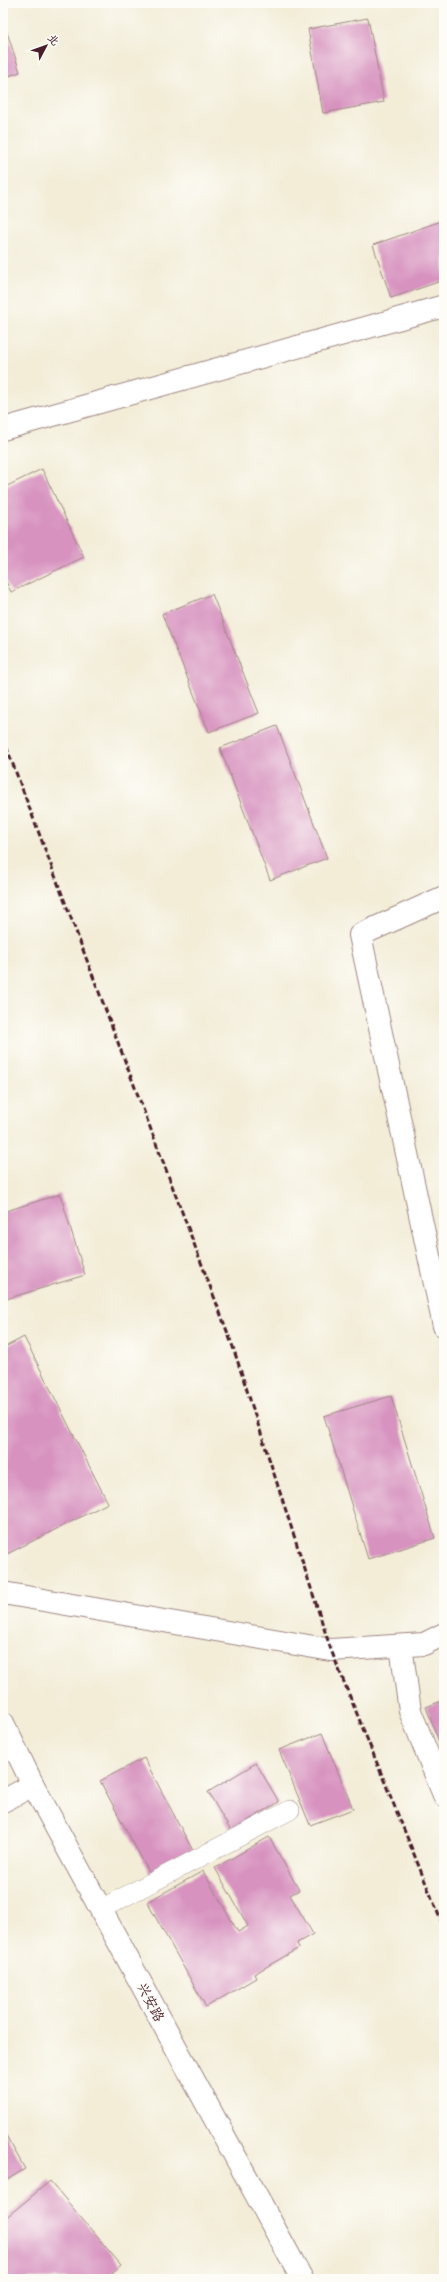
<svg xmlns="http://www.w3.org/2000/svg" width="447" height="2282" font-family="Caveat,'LXGW WenKai TC',sans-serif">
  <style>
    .building { fill: #d792bf }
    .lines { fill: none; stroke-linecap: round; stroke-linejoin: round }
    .service-casing { stroke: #9e8682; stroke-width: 20 }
    .minor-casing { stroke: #9e8682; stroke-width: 24 }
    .tertiary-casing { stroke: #9e8682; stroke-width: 24 }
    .service { stroke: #fff; stroke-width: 19 }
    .minor { stroke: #fff; stroke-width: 22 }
    .tertiary { stroke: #fff; stroke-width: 22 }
    .rail { stroke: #4a1f2b; stroke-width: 3; stroke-dasharray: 6 3; stroke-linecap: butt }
    .labels { text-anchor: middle; stroke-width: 3; stroke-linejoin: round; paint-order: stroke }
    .street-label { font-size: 14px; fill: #4a1f2b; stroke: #fdfcf7 }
  </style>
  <rect width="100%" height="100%" fill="#fdfcf7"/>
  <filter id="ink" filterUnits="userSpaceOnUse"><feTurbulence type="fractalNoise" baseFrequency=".025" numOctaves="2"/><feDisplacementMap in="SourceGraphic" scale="8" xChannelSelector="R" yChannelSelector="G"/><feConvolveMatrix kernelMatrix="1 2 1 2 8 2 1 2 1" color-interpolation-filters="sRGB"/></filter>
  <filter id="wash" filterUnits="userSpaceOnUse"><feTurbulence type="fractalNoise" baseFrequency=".012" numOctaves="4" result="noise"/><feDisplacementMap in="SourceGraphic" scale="16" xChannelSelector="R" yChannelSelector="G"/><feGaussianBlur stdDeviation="0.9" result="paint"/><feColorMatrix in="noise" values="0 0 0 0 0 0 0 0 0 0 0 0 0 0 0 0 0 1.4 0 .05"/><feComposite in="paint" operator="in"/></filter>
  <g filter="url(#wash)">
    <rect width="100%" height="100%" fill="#f3edd8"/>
    <g id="blocks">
      <!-- building -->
      <g class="building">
        <path d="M 368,18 L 384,102 L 323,113 L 308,29 Z"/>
        <path d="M 3,20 L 20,72 L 3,78 Z"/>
        <path d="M 444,220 L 444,280 L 391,298 L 373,245 Z"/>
        <path d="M 3,375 L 6,405 L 3,405 Z"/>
        <path d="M 42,469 L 84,557 L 11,592 L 3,575 L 3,488 Z"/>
        <path d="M 212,594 L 259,713 L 209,732 L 162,614 Z"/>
        <path d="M 277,726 L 327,858 L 270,880 L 220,748 Z"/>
        <path d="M 60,1194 L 85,1275 L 3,1300 L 3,1212 Z"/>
        <path d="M 24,1337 L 108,1503 L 3,1556 L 3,1348 Z"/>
        <path d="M 391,1396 L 435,1538 L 368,1559 L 324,1416 Z"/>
        <path d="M 444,1700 L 444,1755 L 426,1707 Z"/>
        <path d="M 322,1733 L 353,1809 L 310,1825 L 279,1750 Z"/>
        <path d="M 144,1758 L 193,1851 L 150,1874 L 100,1781 Z"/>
        <path d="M 256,1763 L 279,1802 L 231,1831 L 208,1792 Z"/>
        <path d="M 269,1837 L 299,1890 L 290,1895 L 313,1934 L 297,1943 L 299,1948 L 254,1974 L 256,1978 L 206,2007 L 147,1902 L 203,1871 L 238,1932 L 248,1926 L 215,1868 Z"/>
        <path d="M 3,2130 L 25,2169 L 3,2182 Z"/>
        <path d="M 50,2181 L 121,2265 L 105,2279 L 5,2279 L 3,2277 L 3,2220 Z"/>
      </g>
    </g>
  </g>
  <g filter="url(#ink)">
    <use href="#blocks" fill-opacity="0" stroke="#9e8682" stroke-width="1"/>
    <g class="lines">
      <defs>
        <path id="service" d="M 101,1909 L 290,1810"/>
        <g id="minor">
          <path d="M 3,429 L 444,306"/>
          <path d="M 444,897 L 360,935 L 444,1326"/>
          <path d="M 401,1646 L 410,1711 L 444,1795"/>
          <path d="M 3,1801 L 33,1785"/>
        </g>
        <g id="tertiary">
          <path d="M 3,1593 L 331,1650 L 424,1644 L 444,1634"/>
          <path d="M 3,1723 L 33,1785 L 302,2279"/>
        </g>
      </defs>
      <!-- service casing -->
      <use href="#service" class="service-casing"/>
      <!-- minor casing -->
      <use href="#minor" class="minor-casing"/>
      <!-- tertiary casing -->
      <use href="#tertiary" class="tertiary-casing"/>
      <!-- service -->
      <use href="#service" class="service"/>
      <!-- minor -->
      <use href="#minor" class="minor"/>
      <!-- tertiary -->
      <use href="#tertiary" class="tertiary"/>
      <!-- rail -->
      <path class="rail" d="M 3,738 L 233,1347 L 331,1650 L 444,1928"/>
    </g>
  </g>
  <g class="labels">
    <!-- street labels -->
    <g class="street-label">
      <text transform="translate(151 2002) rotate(62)" y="5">兴安路</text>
    </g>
  </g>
  <!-- margin -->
  <rect width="447" height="2282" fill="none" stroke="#fdfcf7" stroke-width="16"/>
  <!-- north arrow -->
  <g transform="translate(46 46) rotate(49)" stroke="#fdfcf7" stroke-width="3" paint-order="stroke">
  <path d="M0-3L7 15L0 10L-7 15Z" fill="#4a1f2b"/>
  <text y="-6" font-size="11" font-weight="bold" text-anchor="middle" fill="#4a1f2b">北</text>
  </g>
</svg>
